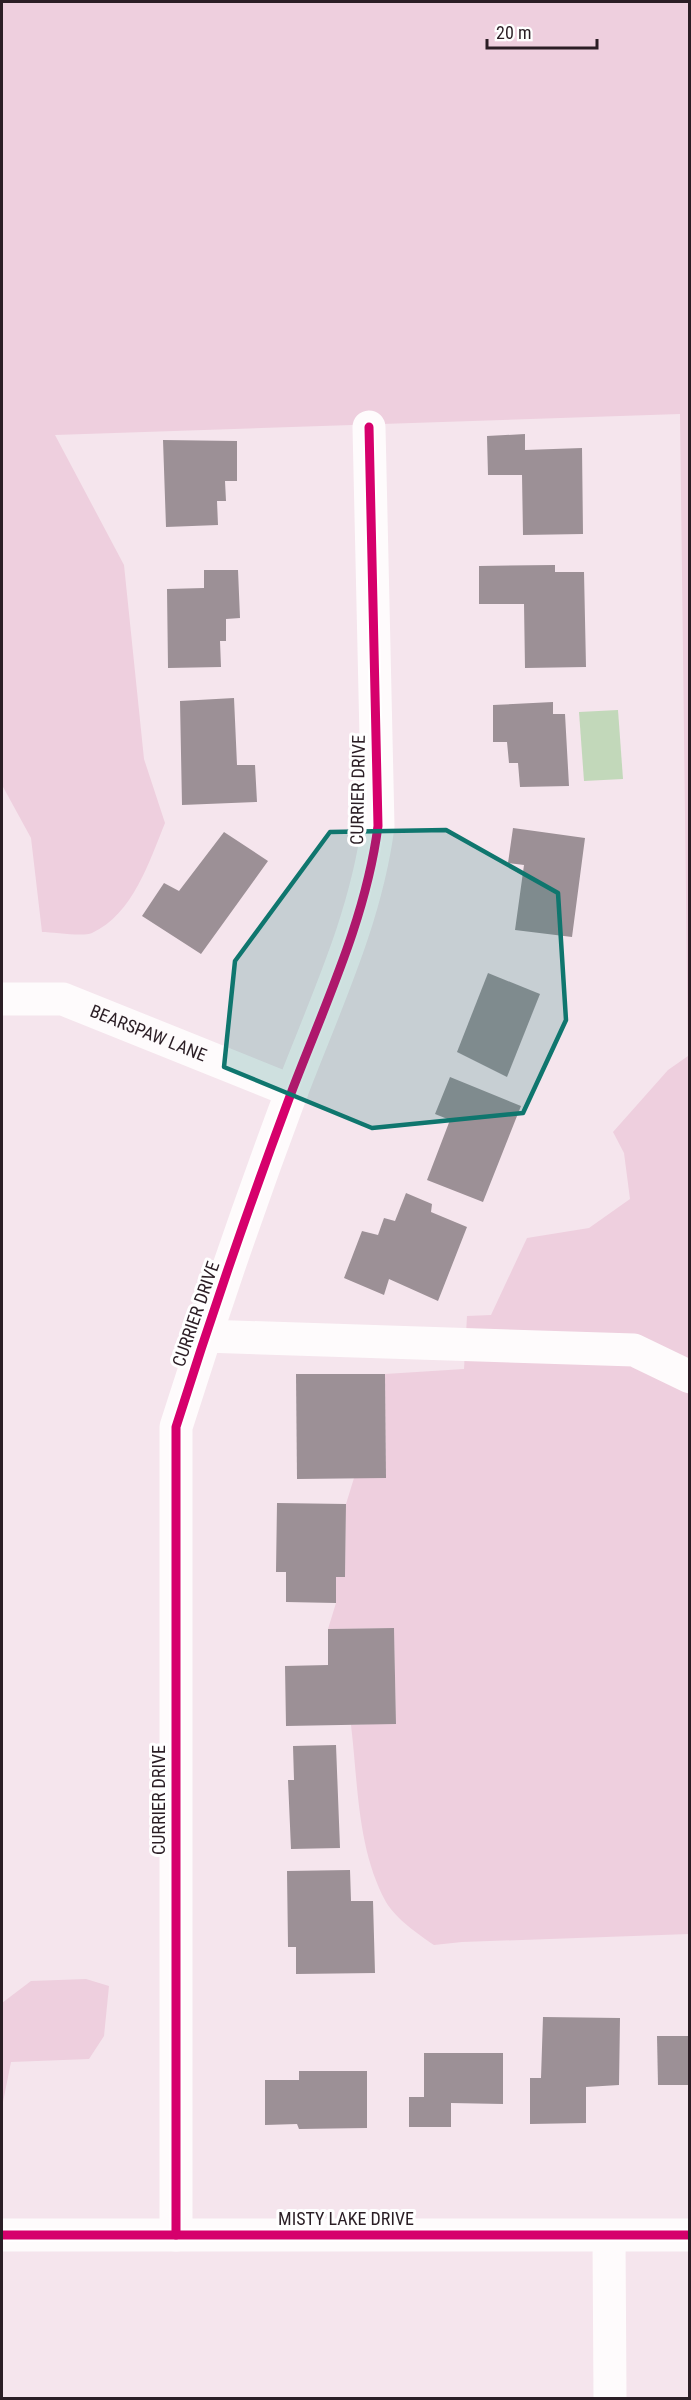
<svg xmlns="http://www.w3.org/2000/svg" width="691" height="2400" font-family="'Roboto Condensed',sans-serif">
  <style>
    .green { fill: #eecfde }
    .water { fill: #c2d8ba }
    .building { fill: #9c9096 }
    .lines { fill: none; stroke-linecap: round; stroke-linejoin: round }
    .minor { stroke: #fefbfc; stroke-width: 33 }
    .cycleway-casing { stroke: #fff; stroke-width: 13 }
    .cycleway { stroke: #d6006c; stroke-width: 9 }
    .marked { fill: #0f766e; fill-opacity: 0.2; stroke: #0f766e; stroke-width: 4.5; stroke-linejoin: round }
    .labels { text-anchor: middle; stroke-width: 6; stroke-linejoin: round; paint-order: stroke }
    .street-label { font-size: 18px; fill: #2b1e25; stroke: #fff }
  </style>
  <rect width="100%" height="100%" fill="#f5e5ed"/>
  <!-- green -->
  <g class="green">
    <path d="M 2,2 L 689,2 L 689,1934 L 462,1942 L 434,1945 C 418,1934 396,1919 386,1902 C 357,1849 358,1783 351,1725 L 396,1723 L 394,1628 L 328,1629 L 336,1603 L 336,1577 L 345,1576 L 346,1504 L 354,1478 L 386,1478 L 385,1374 L 464,1369 L 467,1316 L 491,1315 L 527,1238 L 589,1228 L 630,1199 L 624,1153 L 613,1132 L 668,1070 L 688,1056 L 680,414 L 55,435 L 124,565 L 144,759 L 165,823 C 149,862 133,914 92,933 C 83,937 53,932 42,932 L 31,838 L 2,785 Z"/>
    <path d="M 86,1979 L 109,1986 L 104,2036 L 89,2059 L 11,2062 L 2,2107 L 2,2003 L 31,1981 Z"/>
  </g>
  <!-- water -->
  <path class="water" d="M 618,710 L 623,779 L 584,781 L 579,712 Z"/>
  <!-- building -->
  <g class="building">
    <path d="M 525,434 L 525,450 L 582,448 L 583,534 L 523,535 L 522,475 L 488,475 L 487,436 Z"/>
    <path d="M 163,440 L 237,441 L 237,481 L 225,481 L 226,501 L 217,501 L 218,525 L 166,527 Z"/>
    <path d="M 555,565 L 555,572 L 584,572 L 586,667 L 525,668 L 524,604 L 479,604 L 479,566 Z"/>
    <path d="M 204,570 L 238,570 L 240,618 L 226,619 L 226,641 L 220,641 L 221,667 L 168,668 L 167,589 L 204,588 Z"/>
    <path d="M 234,698 L 237,765 L 255,765 L 257,802 L 182,805 L 180,701 Z"/>
    <path d="M 553,702 L 553,714 L 565,714 L 569,786 L 520,787 L 518,763 L 509,763 L 507,742 L 493,742 L 493,705 Z"/>
    <path d="M 513,828 L 585,838 L 572,937 L 515,930 L 524,865 L 508,863 Z"/>
    <path d="M 224,832 L 268,861 L 201,954 L 142,916 L 164,883 L 179,891 Z"/>
    <path d="M 488,973 L 540,994 L 507,1077 L 457,1052 Z"/>
    <path d="M 450,1077 L 521,1106 L 483,1202 L 427,1180 L 450,1120 L 435,1114 Z"/>
    <path d="M 406,1193 L 432,1204 L 431,1212 L 467,1227 L 438,1301 L 389,1279 L 384,1295 L 344,1278 L 362,1231 L 378,1235 L 384,1218 L 395,1221 Z"/>
    <path d="M 296,1374 L 385,1374 L 386,1478 L 297,1479 Z"/>
    <path d="M 277,1503 L 346,1504 L 345,1577 L 336,1577 L 336,1603 L 286,1602 L 286,1572 L 276,1572 Z"/>
    <path d="M 394,1628 L 396,1724 L 286,1726 L 285,1666 L 328,1665 L 328,1629 Z"/>
    <path d="M 336,1745 L 340,1848 L 291,1849 L 288,1780 L 294,1780 L 293,1746 Z"/>
    <path d="M 350,1870 L 351,1901 L 373,1901 L 375,1973 L 296,1974 L 296,1947 L 288,1947 L 287,1871 Z"/>
    <path d="M 543,2017 L 620,2018 L 619,2085 L 586,2087 L 586,2123 L 530,2124 L 530,2078 L 541,2078 Z"/>
    <path d="M 657,2036 L 690,2036 L 690,2085 L 658,2085 Z"/>
    <path d="M 424,2053 L 503,2053 L 503,2104 L 451,2103 L 451,2127 L 409,2127 L 409,2097 L 424,2097 Z"/>
    <path d="M 299,2071 L 367,2071 L 367,2128 L 299,2129 L 297,2124 L 265,2125 L 265,2080 L 299,2080 Z"/>
  </g>
  <g class="lines">
    <!-- minor -->
    <g class="minor">
      <path id="s1" d="M 2,999 L 63,999 L 292,1091"/>
      <path d="M 204,1336 L 634,1350 L 690,1377"/>
      <path d="M 2,2235 L 690,2235"/>
      <path d="M 176,2235 L 176,1427 C 212,1313 251,1200 293,1088 C 326,1002 366,918 378,826 L 369,427"/>
      <path d="M 609,2236 L 610,2398"/>
    </g>
    <defs>
      <g id="cycleway">
        <path d="M 2,2235 L 690,2235"/>
        <path d="M 176,2235 L 176,1427 C 212,1313 251,1200 293,1088 C 326,1002 366,918 378,826 L 369,427"/>
      </g>
    </defs>
    <!-- cycleway casing -->
    <use href="#cycleway" class="cycleway-casing"/>
    <!-- cycleway -->
    <use href="#cycleway" class="cycleway"/>
  </g>
  <!-- marked area -->
  <path class="marked" d="M 446,830 L 558,893 L 566,1020 L 523,1113 L 372,1128 L 224,1067 L 235,961 L 330,832 Z"/>
  <g class="labels">
    <!-- street labels -->
    <g class="street-label">
      <text transform="translate(358 790) rotate(-89)" y="6">CURRIER DRIVE</text>
      <text dy="6" stroke="none"><textPath href="#s1" startOffset="153">BEARSPAW LANE</textPath></text>
      <text transform="translate(196 1314) rotate(-71)" y="6">CURRIER DRIVE</text>
      <text transform="translate(159 1800) rotate(-90)" y="6">CURRIER DRIVE</text>
      <text x="346" y="2225">MISTY LAKE DRIVE</text>
    </g>
  </g>
  <!-- border -->
  <rect width="691" height="2400" fill="none" stroke="#2b1e25" stroke-width="6"/>
  <!-- scale -->
  <path d="M487 39v9h110v-9" fill="none" stroke="#2b1e25" stroke-width="3"/>
  <text x="496" y="39" font-size="18" fill="#2b1e25" stroke="#ffffff" stroke-width="4.5" paint-order="stroke">20 m</text>
</svg>
